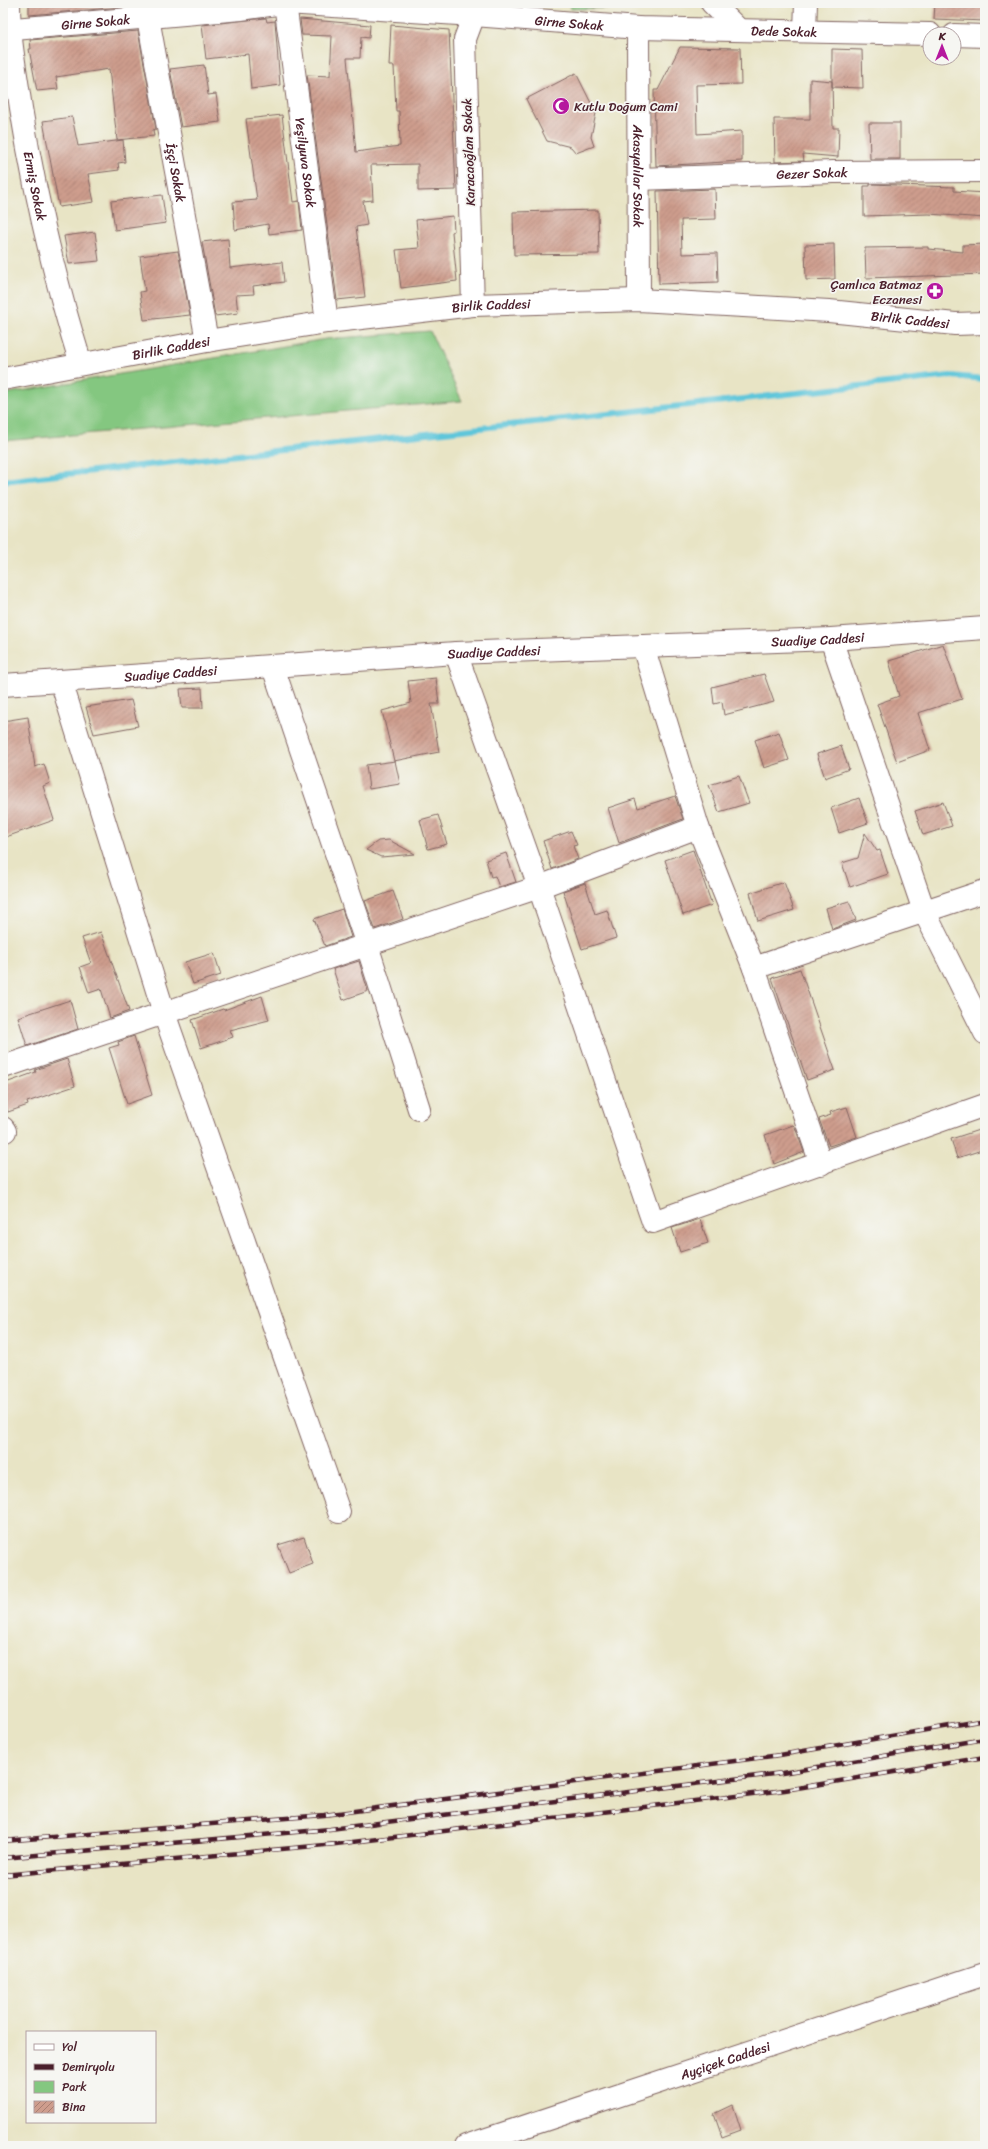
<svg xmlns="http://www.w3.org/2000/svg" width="988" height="2149" font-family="Sriracha,sans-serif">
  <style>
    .green { fill: #84c780; stroke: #677356 }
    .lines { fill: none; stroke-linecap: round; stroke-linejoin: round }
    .stream { stroke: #5ec6da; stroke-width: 6 }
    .building { fill: url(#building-hatch) }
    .street-casing { stroke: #816461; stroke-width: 24 }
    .secondary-casing { stroke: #816461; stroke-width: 24 }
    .street { stroke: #fff; stroke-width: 22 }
    .secondary { stroke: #fff; stroke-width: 22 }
    .rail-casing { stroke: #4a1f2b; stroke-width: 4.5 }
    .rail { stroke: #f6f6f2; stroke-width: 3; stroke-dasharray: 9; stroke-linecap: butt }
    .labels { text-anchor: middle; stroke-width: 3.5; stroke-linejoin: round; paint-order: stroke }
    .street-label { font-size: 13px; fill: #4a1f2b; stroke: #f6f6f2 }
    .poi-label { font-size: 13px; fill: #4a1f2b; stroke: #f6f6f2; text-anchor: start }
  </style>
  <defs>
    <pattern id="building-hatch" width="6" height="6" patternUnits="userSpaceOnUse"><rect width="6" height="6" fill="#ce9d8d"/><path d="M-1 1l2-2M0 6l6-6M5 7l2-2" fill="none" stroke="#a97f73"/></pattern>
  </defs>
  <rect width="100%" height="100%" fill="#f6f6f2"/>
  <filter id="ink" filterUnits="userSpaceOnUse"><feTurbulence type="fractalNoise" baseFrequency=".025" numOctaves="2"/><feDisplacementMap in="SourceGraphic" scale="8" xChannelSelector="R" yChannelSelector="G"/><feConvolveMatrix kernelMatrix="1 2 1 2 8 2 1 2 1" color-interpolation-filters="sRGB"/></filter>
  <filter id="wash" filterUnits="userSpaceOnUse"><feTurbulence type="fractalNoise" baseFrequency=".012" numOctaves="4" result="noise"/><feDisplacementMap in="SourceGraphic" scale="16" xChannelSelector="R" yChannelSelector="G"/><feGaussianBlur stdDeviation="0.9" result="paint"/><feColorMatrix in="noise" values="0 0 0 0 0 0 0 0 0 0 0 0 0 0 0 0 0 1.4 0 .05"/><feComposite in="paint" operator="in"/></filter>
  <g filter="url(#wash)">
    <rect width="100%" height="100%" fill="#e8e4c5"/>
    <!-- green -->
    <g class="green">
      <path d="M 570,3 L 624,3 L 624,8 L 570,9 Z"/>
      <path d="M 430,331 L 462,401 L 3,441 L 3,394 L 326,339 Z"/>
    </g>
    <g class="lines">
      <!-- stream -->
      <path class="stream" d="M 3,481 L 950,376 L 985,379"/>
    </g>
    <g id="blocks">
      <!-- building -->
      <g class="building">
        <path d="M 29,3 L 135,3 L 135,6 L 29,15 Z"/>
        <path d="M 935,3 L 985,3 L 985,21 L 934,19 Z"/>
        <path d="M 266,18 L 267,22 L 275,21 L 280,85 L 251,89 L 248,54 L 206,59 L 202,25 Z"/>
        <path d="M 300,19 L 370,25 L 369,38 L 361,37 L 360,58 L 347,58 L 356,152 L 400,146 L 399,111 L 396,111 L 394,66 L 389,66 L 391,25 L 449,30 L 456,190 L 418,191 L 418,164 L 371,165 L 373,200 L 363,201 L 367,225 L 356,227 L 365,297 L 337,300 L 307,75 L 330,76 L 332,36 L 302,35 Z"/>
        <path d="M 138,31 L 156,129 L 153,130 L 154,136 L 117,140 L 109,69 L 56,77 L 58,89 L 37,91 L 29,49 L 31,49 L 30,40 Z"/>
        <path d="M 680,47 L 740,48 L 741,84 L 696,85 L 697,134 L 742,131 L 742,161 L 656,166 L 654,90 L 658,90 Z"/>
        <path d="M 832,49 L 862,50 L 863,88 L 832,87 Z"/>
        <path d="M 204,65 L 208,95 L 216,94 L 220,122 L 181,127 L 170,69 Z"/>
        <path d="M 576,73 L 596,113 L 591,137 L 594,146 L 576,153 L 571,147 L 547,141 L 526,99 Z"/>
        <path d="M 810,79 L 832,81 L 833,128 L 839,128 L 838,157 L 803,154 L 804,161 L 775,162 L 774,119 L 810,119 Z"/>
        <path d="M 282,115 L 293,202 L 299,201 L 302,230 L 269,234 L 268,224 L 235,230 L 233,202 L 257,200 L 246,119 Z"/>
        <path d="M 72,117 L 78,146 L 123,140 L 125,162 L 118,163 L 119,170 L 88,174 L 94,202 L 59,207 L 43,121 Z"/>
        <path d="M 869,123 L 900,123 L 900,159 L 870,159 Z"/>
        <path d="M 870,184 L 954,187 L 954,191 L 985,193 L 985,218 L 929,214 L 864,216 L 864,186 L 870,186 Z"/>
        <path d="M 715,189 L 716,219 L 681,220 L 682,254 L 717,253 L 718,282 L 659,284 L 657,191 Z"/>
        <path d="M 162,195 L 166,223 L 115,230 L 111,201 Z"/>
        <path d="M 598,210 L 599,254 L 514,255 L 513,212 Z"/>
        <path d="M 453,216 L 454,231 L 452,232 L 457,281 L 401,288 L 396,250 L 419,248 L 416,220 Z"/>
        <path d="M 95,232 L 99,261 L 69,264 L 64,236 Z"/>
        <path d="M 228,239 L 230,268 L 282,262 L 284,282 L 253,286 L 254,294 L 236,295 L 238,313 L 215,316 L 202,242 Z"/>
        <path d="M 834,244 L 835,279 L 806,280 L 805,245 Z"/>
        <path d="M 985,244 L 985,274 L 866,278 L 865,248 L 928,247 L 928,249 L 963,252 L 963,245 Z"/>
        <path d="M 178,251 L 190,315 L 144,320 L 140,292 L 145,291 L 140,256 Z"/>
        <path d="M 943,644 L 962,699 L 918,713 L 930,750 L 897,762 L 877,704 L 899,696 L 889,661 Z"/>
        <path d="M 764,674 L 774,702 L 724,715 L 722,702 L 714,704 L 712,687 Z"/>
        <path d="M 436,678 L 439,704 L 431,704 L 439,752 L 394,761 L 382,711 L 411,703 L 408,681 Z"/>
        <path d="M 202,688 L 203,708 L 182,708 L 180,689 Z"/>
        <path d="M 131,700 L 138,726 L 94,734 L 86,707 Z"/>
        <path d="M 28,717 L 35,767 L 44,764 L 50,783 L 43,786 L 54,820 L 3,838 L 3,721 Z"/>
        <path d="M 779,732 L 789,760 L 764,768 L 755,740 Z"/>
        <path d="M 841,746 L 849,769 L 825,778 L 817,754 Z"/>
        <path d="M 395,761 L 400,784 L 369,789 L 366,765 Z"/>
        <path d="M 739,776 L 749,803 L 719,812 L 709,785 Z"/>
        <path d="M 675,796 L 683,819 L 619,843 L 608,808 L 635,799 L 638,808 Z"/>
        <path d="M 859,798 L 868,823 L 839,833 L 831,808 Z"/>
        <path d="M 943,802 L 952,826 L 923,835 L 915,811 Z"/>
        <path d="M 438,815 L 447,844 L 428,849 L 420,820 Z"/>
        <path d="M 571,831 L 577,845 L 573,846 L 578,859 L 552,869 L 543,841 Z"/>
        <path d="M 865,833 L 877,851 L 880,850 L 888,874 L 850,887 L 842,863 L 858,858 Z"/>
        <path d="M 389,840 L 415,854 L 381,857 L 366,850 L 378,841 Z"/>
        <path d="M 693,850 L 712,905 L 683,915 L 665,860 Z"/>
        <path d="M 506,853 L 516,882 L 499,887 L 495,876 L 491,877 L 486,860 Z"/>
        <path d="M 784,882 L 794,910 L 758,921 L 750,893 Z"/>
        <path d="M 585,883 L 595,914 L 607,910 L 616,938 L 582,949 L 563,891 Z"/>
        <path d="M 393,891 L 403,919 L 375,929 L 365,901 Z"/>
        <path d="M 849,901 L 856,920 L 832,929 L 826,908 Z"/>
        <path d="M 342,909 L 351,937 L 325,946 L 314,919 Z"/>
        <path d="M 101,932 L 129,1011 L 110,1018 L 101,989 L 89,993 L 80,967 L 91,963 L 82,938 Z"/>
        <path d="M 214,953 L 221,975 L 193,984 L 185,962 Z"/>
        <path d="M 359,961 L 368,991 L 343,1000 L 333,969 Z"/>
        <path d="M 800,969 L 835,1070 L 807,1080 L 772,978 Z"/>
        <path d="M 262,996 L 269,1020 L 230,1030 L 233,1037 L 201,1048 L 192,1020 L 223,1009 L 224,1010 Z"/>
        <path d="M 70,1000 L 78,1029 L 27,1046 L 18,1017 Z"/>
        <path d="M 134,1036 L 152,1095 L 127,1104 L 109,1048 L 119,1045 L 118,1042 Z"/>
        <path d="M 67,1059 L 75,1086 L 27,1102 L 28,1105 L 8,1112 L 3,1098 L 3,1084 L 36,1072 L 35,1070 Z"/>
        <path d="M 847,1107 L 857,1137 L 829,1146 L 819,1119 L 831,1115 L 830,1112 Z"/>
        <path d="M 793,1125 L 795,1127 L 804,1152 L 774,1164 L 765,1135 Z"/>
        <path d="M 985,1128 L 985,1149 L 957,1158 L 951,1139 Z"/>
        <path d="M 700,1219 L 708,1243 L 680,1252 L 672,1228 Z"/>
        <path d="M 304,1537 L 313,1564 L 289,1573 L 278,1545 Z"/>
        <path d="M 733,2105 L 741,2130 L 722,2137 L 714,2114 Z"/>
      </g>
    </g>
  </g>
  <g filter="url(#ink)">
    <use href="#blocks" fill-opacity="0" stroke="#816461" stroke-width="1"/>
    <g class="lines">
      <defs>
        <g id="street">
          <path id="s1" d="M 9,3 C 9,39 16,73 21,108 C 35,195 55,281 81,364"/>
          <path id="s2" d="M 147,3 L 148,18 L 207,341"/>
          <path id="s3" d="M 285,3 L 327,322"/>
          <path id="s4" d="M 286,3 L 474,15 L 638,28 L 930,34"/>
          <path d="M 712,3 L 739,30"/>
          <path id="s5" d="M 638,28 L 639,300"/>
          <path id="s6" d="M 3,30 L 241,9 L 284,3"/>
          <path d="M 805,31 L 806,3"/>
          <path d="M 954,35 L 985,36"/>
          <path id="s7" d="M 639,179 L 833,172 L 985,171"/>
          <path d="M 473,305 L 465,39 L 474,15 L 482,4"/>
          <path d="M 831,639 L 924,911 L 985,1033"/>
          <path d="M 643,646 L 698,827 L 754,968 L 821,1164"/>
          <path d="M 456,653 L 539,887 L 698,827"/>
          <path d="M 273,667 L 367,945 L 419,1109"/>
          <path d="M 61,681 L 164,1013 L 339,1512"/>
          <path d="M 754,968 L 985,891"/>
          <path d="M 3,1128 L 5,1131"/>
          <path id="s8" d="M 466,2146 L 985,1974"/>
        </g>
        <g id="secondary">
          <path id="s9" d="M 3,379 L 207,341 L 327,322 L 473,305 L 639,300 L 829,311 L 955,324 L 985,323"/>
          <path id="s10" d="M 3,685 L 456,653 L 831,639 L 985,628"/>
          <path d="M 3,1067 L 539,887 L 653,1222 L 985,1105"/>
        </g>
      </defs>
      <!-- street casing -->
      <use href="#street" class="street-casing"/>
      <!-- secondary casing -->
      <use href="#secondary" class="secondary-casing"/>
      <!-- street -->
      <use href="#street" class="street"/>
      <!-- secondary -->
      <use href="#secondary" class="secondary"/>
      <defs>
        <g id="rail">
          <path d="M 3,1841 L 324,1815 L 780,1755 L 985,1720"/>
          <path d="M 3,1858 L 330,1829 L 782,1773 L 985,1739"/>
          <path d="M 3,1875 L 336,1844 L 785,1790 L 985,1757"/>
        </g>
      </defs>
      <!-- rail casing -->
      <use href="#rail" class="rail-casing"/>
      <!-- rail -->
      <use href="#rail" class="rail"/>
    </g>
  </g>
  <!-- icons -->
  <defs>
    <symbol id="mosque-disc" viewBox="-11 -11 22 22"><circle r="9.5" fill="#b5179e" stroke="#f6f6f2"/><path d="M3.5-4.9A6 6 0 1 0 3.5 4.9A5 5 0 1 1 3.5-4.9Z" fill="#fff"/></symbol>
    <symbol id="pharmacy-disc" viewBox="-11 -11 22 22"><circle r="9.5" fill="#b5179e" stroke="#f6f6f2"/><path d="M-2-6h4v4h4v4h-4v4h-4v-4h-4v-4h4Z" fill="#fff"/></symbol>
  </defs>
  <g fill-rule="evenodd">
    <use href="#mosque-disc" x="551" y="96" width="20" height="20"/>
    <use href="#pharmacy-disc" x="925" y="281" width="20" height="20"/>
  </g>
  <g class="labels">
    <!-- street labels -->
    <g class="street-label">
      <text dy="5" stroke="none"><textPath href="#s6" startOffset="93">Girne Sokak</textPath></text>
      <text dy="5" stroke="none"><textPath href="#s4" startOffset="284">Girne Sokak</textPath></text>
      <text dy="5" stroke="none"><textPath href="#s4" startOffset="499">Dede Sokak</textPath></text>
      <text transform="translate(468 152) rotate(-92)" y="5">Karacaoğlan Sokak</text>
      <text dy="5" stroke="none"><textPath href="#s3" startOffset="161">Yeşilyuva Sokak</textPath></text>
      <text dy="5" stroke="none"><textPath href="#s2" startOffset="172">İşçi Sokak</textPath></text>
      <text dy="5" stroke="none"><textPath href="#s7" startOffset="173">Gezer Sokak</textPath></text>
      <text dy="5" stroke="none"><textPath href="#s5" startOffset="148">Akasyalılar Sokak</textPath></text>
      <text dy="5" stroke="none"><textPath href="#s1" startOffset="185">Ermiş Sokak</textPath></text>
      <text dy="5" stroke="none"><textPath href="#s9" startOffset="494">Birlik Caddesi</textPath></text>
      <text dy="5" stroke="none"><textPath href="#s9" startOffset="914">Birlik Caddesi</textPath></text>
      <text dy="5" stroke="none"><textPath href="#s9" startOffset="171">Birlik Caddesi</textPath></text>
      <text dy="5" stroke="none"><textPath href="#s10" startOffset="816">Suadiye Caddesi</textPath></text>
      <text dy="5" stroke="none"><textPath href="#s10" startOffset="492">Suadiye Caddesi</textPath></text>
      <text dy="5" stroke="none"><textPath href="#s10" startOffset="168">Suadiye Caddesi</textPath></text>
      <text dy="5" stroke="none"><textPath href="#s8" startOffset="273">Ayçiçek Caddesi</textPath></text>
    </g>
    <!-- poi labels -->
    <g class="poi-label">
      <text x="574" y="111">Kutlu Doğum Cami</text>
      <text x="922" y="289" text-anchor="end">Çamlıca Batmaz<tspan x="922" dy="15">Eczanesi</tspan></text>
    </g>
  </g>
  <!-- margin -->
  <rect width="988" height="2149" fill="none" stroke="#f6f6f2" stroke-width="16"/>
  <!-- legend -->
  <rect x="26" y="2031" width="130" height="92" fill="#f6f6f2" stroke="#b1a0a2"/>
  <rect x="34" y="2044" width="20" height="6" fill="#ffffff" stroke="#b1a0a2"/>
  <text x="62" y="2051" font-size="12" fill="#4a1f2b">Yol</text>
  <rect x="34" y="2064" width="20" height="6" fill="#4a1f2b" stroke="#b1a0a2"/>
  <text x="62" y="2071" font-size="12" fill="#4a1f2b">Demiryolu</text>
  <rect x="34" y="2081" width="20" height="12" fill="#84c780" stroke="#b1a0a2"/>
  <text x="62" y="2091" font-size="12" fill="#4a1f2b">Park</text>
  <rect x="34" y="2101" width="20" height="12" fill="url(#building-hatch)" stroke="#b1a0a2"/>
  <text x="62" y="2111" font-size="12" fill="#4a1f2b">Bina</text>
  <!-- north arrow -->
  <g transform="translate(942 46)"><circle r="19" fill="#f6f6f2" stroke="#b1a0a2"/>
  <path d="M0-3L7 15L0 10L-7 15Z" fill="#b5179e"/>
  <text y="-6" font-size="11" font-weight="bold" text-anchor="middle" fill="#4a1f2b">K</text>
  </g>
</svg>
